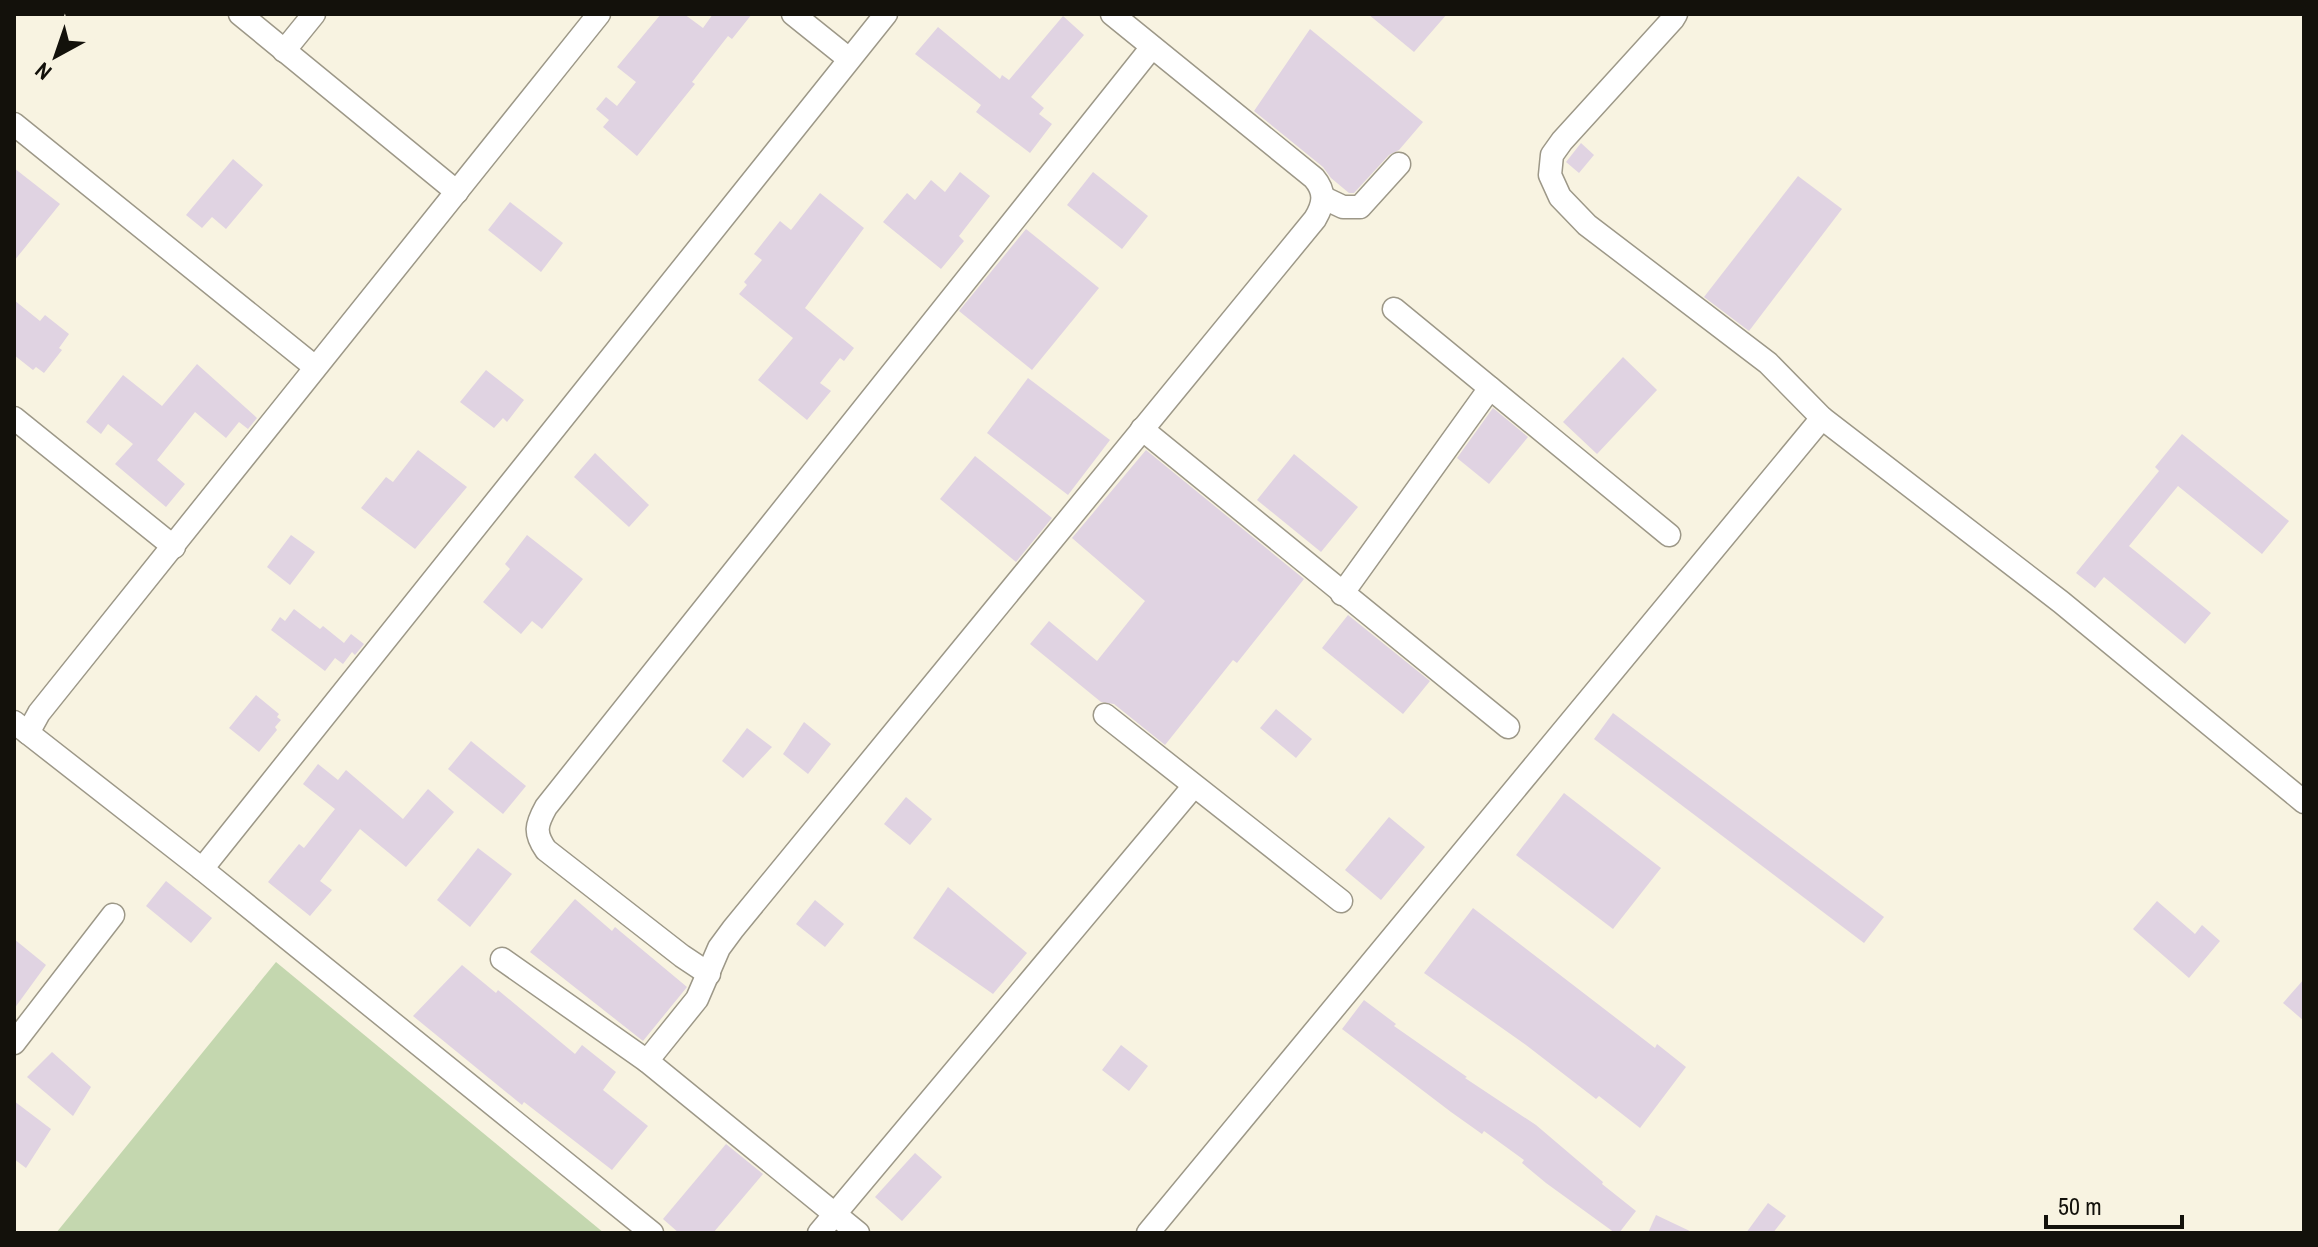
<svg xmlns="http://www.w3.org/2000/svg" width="2318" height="1247" font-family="'Archivo Narrow',sans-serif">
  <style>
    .green { fill: #c4d7af }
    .building { fill: #e0d3e2 }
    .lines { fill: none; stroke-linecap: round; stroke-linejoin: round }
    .street-casing { stroke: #9d9888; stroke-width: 25 }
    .street { stroke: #fff; stroke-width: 22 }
  </style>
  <rect width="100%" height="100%" fill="#f8f3e1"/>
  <!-- green -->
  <path class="green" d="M 276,962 L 604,1233 L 56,1233 Z"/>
  <!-- building -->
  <g class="building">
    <path d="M 661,14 L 684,14 L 703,28 L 713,14 L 752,14 L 732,39 L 728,36 L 692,82 L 695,84 L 637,156 L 603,127 L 609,120 L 596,109 L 606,97 L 617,106 L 636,82 L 617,67 Z"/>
    <path d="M 1368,14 L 1447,14 L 1414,52 Z"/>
    <path d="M 1063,16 L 1084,35 L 1031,97 L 1044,108 L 1039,114 L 1052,124 L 1030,153 L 976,112 L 981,105 L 915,54 L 938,27 L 1000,79 L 1002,75 L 1009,80 Z"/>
    <path d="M 1310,29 L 1423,122 L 1399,150 L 1389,155 L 1354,193 L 1349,193 L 1331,178 L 1323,167 L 1254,111 Z"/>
    <path d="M 1581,143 L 1594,155 L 1579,173 L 1566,162 Z"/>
    <path d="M 233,159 L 263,185 L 226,229 L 212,217 L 202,228 L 186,215 Z"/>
    <path d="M 14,168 L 60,204 L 14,261 Z"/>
    <path d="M 960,172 L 990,196 L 959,236 L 964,241 L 941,269 L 883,222 L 907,193 L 915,200 L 931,180 L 945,192 Z"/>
    <path d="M 1093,172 L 1148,216 L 1122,249 L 1067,205 Z"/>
    <path d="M 1798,176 L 1842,209 L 1749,331 L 1704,297 Z"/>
    <path d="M 820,193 L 864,228 L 805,308 L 854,348 L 844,361 L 840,358 L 820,383 L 831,391 L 807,420 L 758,380 L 793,338 L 739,294 L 747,285 L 744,282 L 762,260 L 754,254 L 780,221 L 791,230 Z"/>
    <path d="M 510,202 L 563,243 L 541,272 L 488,230 Z"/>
    <path d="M 1026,229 L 1099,288 L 1032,370 L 959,311 Z"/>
    <path d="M 14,300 L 40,321 L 45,315 L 69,334 L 59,348 L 62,350 L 44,373 L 36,367 L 33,370 L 14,355 Z"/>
    <path d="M 1623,357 L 1657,390 L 1597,454 L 1563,422 Z"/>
    <path d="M 197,364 L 257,418 L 248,429 L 239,422 L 226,438 L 195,412 L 157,460 L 185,484 L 166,507 L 115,464 L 133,444 L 108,424 L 101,434 L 86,422 L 123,375 L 162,406 Z"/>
    <path d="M 486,370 L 524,400 L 507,422 L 503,418 L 494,428 L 460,402 Z"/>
    <path d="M 1028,378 L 1110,440 L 1068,495 L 987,433 Z"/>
    <path d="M 1493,408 L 1528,437 L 1489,484 L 1457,458 Z"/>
    <path d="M 2182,434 L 2289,521 L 2262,554 L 2178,486 L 2129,546 L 2211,613 L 2185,644 L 2104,577 L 2095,588 L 2076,573 L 2159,471 L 2155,467 Z"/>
    <path d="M 418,450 L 467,487 L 415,549 L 361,508 L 386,477 L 393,482 Z"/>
    <path d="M 1146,450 L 1304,579 L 1237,663 L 1233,660 L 1165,745 L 1114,704 L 1101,702 L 1030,644 L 1049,621 L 1097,661 L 1145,601 L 1072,538 Z"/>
    <path d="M 595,453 L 649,505 L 629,527 L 574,477 Z"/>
    <path d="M 1294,454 L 1358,507 L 1321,552 L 1257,500 Z"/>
    <path d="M 975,456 L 1052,518 L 1016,562 L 940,499 Z"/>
    <path d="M 291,535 L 315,552 L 290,585 L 267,567 Z"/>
    <path d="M 527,535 L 583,579 L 542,629 L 532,621 L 521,634 L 483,602 L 510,569 L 505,564 Z"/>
    <path d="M 294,609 L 320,629 L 323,626 L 344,643 L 351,634 L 364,644 L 355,655 L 352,652 L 343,664 L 335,658 L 325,671 L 271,630 L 280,617 L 285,621 Z"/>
    <path d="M 1348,615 L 1430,681 L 1403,714 L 1322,648 Z"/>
    <path d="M 256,695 L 279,714 L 277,717 L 281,720 L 275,727 L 277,730 L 259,752 L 229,728 Z"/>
    <path d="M 1276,709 L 1312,739 L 1296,758 L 1260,728 Z"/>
    <path d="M 1613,713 L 1884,917 L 1864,943 L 1594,739 Z"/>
    <path d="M 804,722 L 831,744 L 808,774 L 783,754 Z"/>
    <path d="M 747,728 L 772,747 L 743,778 L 722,761 Z"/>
    <path d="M 471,741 L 526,786 L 503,814 L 448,769 Z"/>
    <path d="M 318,764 L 338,780 L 346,770 L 403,819 L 428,789 L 454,812 L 406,867 L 360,829 L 320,881 L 332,890 L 310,916 L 268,882 L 299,844 L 304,848 L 335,809 L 303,784 Z"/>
    <path d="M 1564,793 L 1661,868 L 1613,929 L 1516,855 Z"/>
    <path d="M 906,797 L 932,819 L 910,845 L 884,824 Z"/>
    <path d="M 1389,817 L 1425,847 L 1381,900 L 1345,870 Z"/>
    <path d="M 478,848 L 512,874 L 470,927 L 437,900 Z"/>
    <path d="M 166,881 L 212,918 L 191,943 L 146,906 Z"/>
    <path d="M 948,887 L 1027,953 L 993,994 L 913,938 Z"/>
    <path d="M 575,899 L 612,931 L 615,927 L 687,987 L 643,1041 L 530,952 Z"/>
    <path d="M 815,900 L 844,924 L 825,947 L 796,924 Z"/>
    <path d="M 2157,901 L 2195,934 L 2202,925 L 2220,941 L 2189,978 L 2133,929 Z"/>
    <path d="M 1473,908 L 1655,1048 L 1657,1044 L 1686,1067 L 1640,1128 L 1599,1096 L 1596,1099 L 1526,1045 L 1424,973 Z"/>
    <path d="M 14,939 L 46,965 L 14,1009 Z"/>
    <path d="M 462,965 L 496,993 L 498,990 L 575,1054 L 582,1045 L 616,1072 L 603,1090 L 648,1126 L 612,1170 L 524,1102 L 522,1105 L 413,1016 Z"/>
    <path d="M 2304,979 L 2304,1021 L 2283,1003 Z"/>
    <path d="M 1364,1000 L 1396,1024 L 1394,1026 L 1467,1077 L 1465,1078 L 1536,1125 L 1603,1182 L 1602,1184 L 1636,1211 L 1619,1233 L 1615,1233 L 1546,1183 L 1522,1163 L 1524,1160 L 1484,1131 L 1482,1134 L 1451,1112 L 1342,1029 Z"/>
    <path d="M 1121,1045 L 1148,1066 L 1129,1091 L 1102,1070 Z"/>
    <path d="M 52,1052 L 91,1087 L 73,1116 L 27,1077 Z"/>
    <path d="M 14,1101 L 51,1129 L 26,1168 L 14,1159 Z"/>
    <path d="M 726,1144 L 763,1174 L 713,1233 L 679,1233 L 663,1219 Z"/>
    <path d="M 915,1153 L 942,1177 L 902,1221 L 875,1197 Z"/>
    <path d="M 1768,1203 L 1786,1216 L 1773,1233 L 1746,1233 Z"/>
    <path d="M 1656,1215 L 1694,1233 L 1648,1233 Z"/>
  </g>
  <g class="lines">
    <defs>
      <g id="street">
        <path d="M 240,14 L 457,192"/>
        <path d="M 793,14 L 849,59"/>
        <path d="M 1676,14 L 1673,19 L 1562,141 L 1552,155 L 1550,175 L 1560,197 L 1587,225 L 1768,363 L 1822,418"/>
        <path d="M 284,51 L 314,14"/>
        <path d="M 14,124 L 315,367"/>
        <path d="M 1324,198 L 1343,207 L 1360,207 L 1399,164"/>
        <path d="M 1394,309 L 1669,535"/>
        <path d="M 14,418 L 174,547"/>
        <path d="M 1142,429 L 1508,727"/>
        <path d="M 1342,594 L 1490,388"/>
        <path d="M 1105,715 L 1341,901"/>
        <path d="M 14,722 L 202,869 L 652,1233"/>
        <path d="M 28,733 L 39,713 L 599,14"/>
        <path d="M 202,869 L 886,14"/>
        <path d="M 502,959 L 647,1061 L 697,999 L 719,948 L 733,929 L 1315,219 C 1324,204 1326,192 1314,178 L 1112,14"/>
        <path d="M 709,974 L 682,956 L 546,850 C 534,833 536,825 546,807 L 1152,47"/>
        <path d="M 14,1043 L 113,915"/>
        <path d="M 647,1061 L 858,1233"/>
        <path d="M 819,1233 L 1193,787"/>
        <path d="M 1148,1233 L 1822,418 L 2061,602 L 2304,802"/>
      </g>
    </defs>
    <!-- street casing -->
    <use href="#street" class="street-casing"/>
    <!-- street -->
    <use href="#street" class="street"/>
  </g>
  <!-- border -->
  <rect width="2318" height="1247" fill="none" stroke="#13110b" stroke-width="32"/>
  <!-- north arrow -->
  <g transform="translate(56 56) rotate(220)" stroke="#f8f3e1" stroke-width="6" paint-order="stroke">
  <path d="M0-6L14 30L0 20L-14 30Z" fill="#13110b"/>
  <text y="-12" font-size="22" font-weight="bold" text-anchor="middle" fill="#13110b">N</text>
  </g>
  <!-- scale -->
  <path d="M2046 1215v12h136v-12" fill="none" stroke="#13110b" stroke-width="4"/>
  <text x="2058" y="1215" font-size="24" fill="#13110b" stroke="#f8f3e1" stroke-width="6" paint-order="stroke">50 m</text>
</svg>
